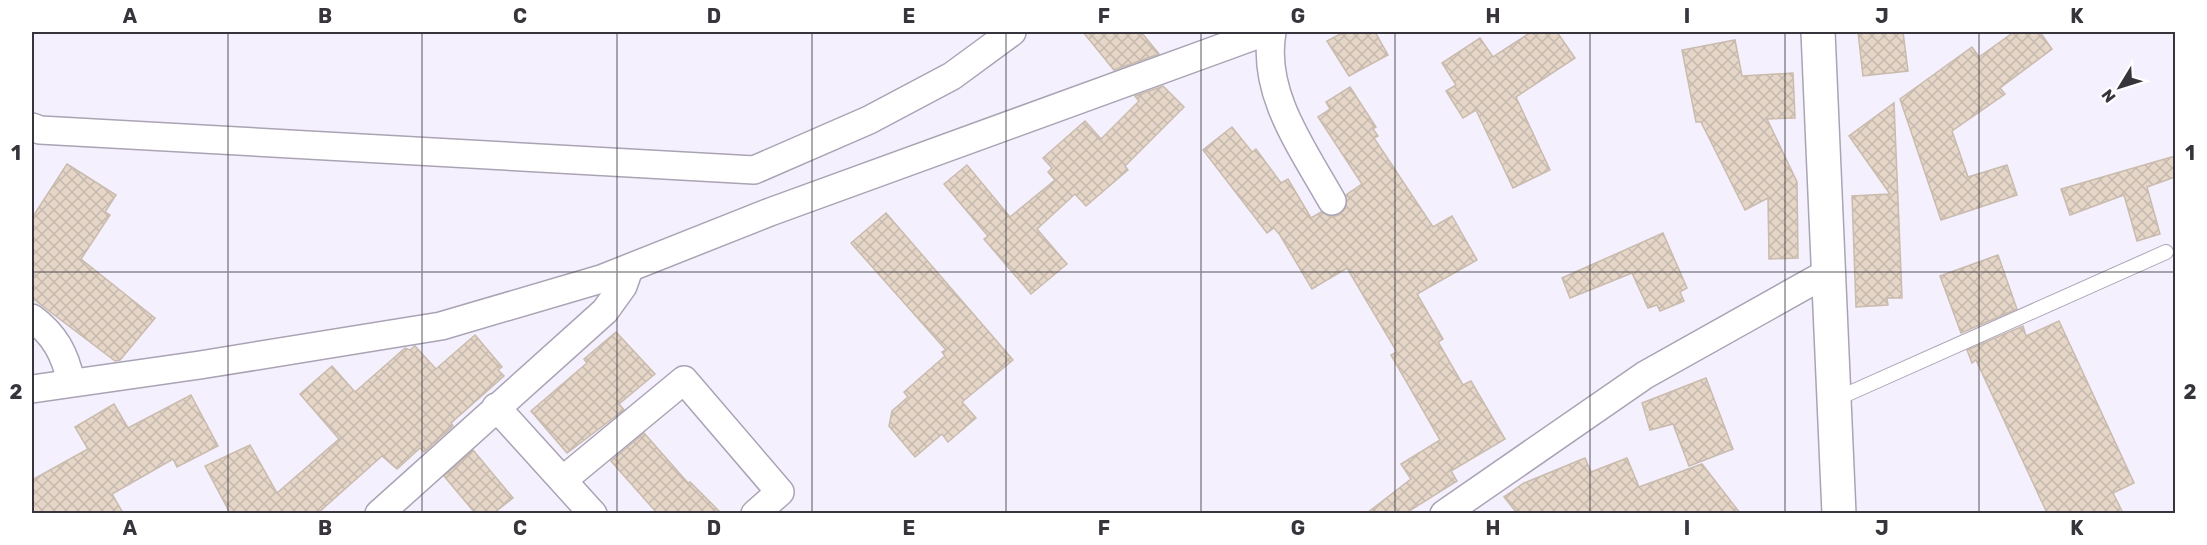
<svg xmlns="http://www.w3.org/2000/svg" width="2207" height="545" font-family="Rubik,sans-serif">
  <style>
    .building { fill: url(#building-cross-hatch); stroke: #c9bbad; stroke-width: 1.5 }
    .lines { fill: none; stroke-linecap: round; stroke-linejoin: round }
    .service-casing { stroke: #aaa3b4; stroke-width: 16 }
    .minor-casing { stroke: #aaa3b4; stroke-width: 30 }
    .tertiary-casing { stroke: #aaa3b4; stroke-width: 36 }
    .service { stroke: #fff; stroke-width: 14 }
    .minor { stroke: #fff; stroke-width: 27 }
    .tertiary { stroke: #fff; stroke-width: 33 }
    .grid { fill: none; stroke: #37343b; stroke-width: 1.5; stroke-opacity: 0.55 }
    .neatline { fill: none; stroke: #37343b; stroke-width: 2 }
    .grid-label { font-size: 20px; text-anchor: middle; font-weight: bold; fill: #37343b }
  </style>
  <defs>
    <pattern id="building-cross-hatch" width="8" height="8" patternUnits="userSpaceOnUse" patternTransform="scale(1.5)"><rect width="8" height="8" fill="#e5d6c8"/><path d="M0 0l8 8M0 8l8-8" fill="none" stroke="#c5b8ad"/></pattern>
  </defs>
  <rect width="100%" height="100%" fill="#f5f0fe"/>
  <!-- building -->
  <g class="building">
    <path d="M 1083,32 L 1141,32 L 1159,54 L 1114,70 Z"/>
    <path d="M 1344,32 L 1375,32 L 1388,55 L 1349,76 L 1327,41 Z"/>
    <path d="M 1531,32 L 1557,32 L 1575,58 L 1516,97 L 1550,170 L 1513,188 L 1476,110 L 1463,118 L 1446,91 L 1456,85 L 1442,63 L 1480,38 L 1493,57 Z"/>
    <path d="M 1858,32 L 1903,32 L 1908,71 L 1863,76 Z"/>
    <path d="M 2014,32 L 2040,32 L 2052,49 L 2000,88 L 2005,94 L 1952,131 L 1968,177 L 2007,165 L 2017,195 L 1941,220 L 1900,99 L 1972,47 L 1979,57 Z"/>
    <path d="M 1735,40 L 1742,76 L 1793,73 L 1795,118 L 1767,119 L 1797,182 L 1798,258 L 1769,259 L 1768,198 L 1745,210 L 1701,122 L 1696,122 L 1682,50 Z"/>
    <path d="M 1163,86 L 1184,107 L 1125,166 L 1128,170 L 1086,206 L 1075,194 L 1037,229 L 1067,264 L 1031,294 L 984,239 L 988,236 L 944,184 L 967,165 L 1010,217 L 1055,180 L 1048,172 L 1052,168 L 1043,158 L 1085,121 L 1101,139 L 1139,101 L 1135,96 Z"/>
    <path d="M 1350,87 L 1376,127 L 1373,129 L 1378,136 L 1374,138 L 1433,227 L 1452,216 L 1477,260 L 1417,294 L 1443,339 L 1438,342 L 1463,385 L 1471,381 L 1505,439 L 1451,471 L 1457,481 L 1406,513 L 1367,513 L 1411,479 L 1401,464 L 1440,440 L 1391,355 L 1397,352 L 1347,268 L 1312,289 L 1280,235 L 1274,228 L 1267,233 L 1203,150 L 1232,127 L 1252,152 L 1256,149 L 1281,183 L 1288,179 L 1311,218 L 1321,212 L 1331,217 L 1339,215 L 1346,208 L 1346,195 L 1362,184 L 1318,117 L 1330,109 L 1326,102 Z"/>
    <path d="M 1894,103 L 1902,298 L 1887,298 L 1888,305 L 1856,307 L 1852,196 L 1890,194 L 1849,136 Z"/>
    <path d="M 2175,156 L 2175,177 L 2147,187 L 2160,234 L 2137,241 L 2124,195 L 2070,215 L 2061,189 Z"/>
    <path d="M 67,164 L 116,195 L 105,212 L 110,215 L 81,259 L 155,318 L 120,360 L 115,361 L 32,298 L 32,218 Z"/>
    <path d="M 886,213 L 1013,360 L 962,402 L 976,418 L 948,442 L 942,434 L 915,457 L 889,426 L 892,411 L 908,397 L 904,392 L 945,356 L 942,352 L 946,350 L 851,243 Z"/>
    <path d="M 1663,233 L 1687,288 L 1680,292 L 1684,301 L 1660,311 L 1657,305 L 1648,308 L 1632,273 L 1570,298 L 1562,278 Z"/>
    <path d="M 1998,255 L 2017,309 L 1961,333 L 1940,276 Z"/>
    <path d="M 2059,321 L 2134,483 L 2113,493 L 2123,513 L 2047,513 L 1976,360 L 1972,363 L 1967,350 L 2023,326 L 2026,336 Z"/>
    <path d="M 616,332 L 655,374 L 619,404 L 624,410 L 567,453 L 531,411 L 587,363 L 584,359 Z"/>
    <path d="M 475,335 L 502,367 L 498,370 L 504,376 L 451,423 L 453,426 L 424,452 L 420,448 L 397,469 L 382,456 L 318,513 L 230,513 L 205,466 L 250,445 L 277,493 L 339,439 L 300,394 L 332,366 L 355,392 L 405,348 L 410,350 L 415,346 L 436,369 Z"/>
    <path d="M 1706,378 L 1733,449 L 1689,466 L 1673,424 L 1650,430 L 1642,403 Z"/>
    <path d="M 191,395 L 218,446 L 177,467 L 173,459 L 112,494 L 123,513 L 32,513 L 32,480 L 88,449 L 75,427 L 114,404 L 128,428 Z"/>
    <path d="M 644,433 L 688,483 L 690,482 L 721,513 L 657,513 L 611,461 Z"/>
    <path d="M 473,450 L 513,498 L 494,513 L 475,513 L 444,476 Z"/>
    <path d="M 1585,458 L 1591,472 L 1627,458 L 1639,487 L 1702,464 L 1740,513 L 1517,513 L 1504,497 L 1524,483 Z"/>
  </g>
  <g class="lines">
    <defs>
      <path id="service" d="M 1834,400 L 2166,252"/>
      <g id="minor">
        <path d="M 1272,32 C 1261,93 1303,149 1332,201"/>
        <path d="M 32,127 L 40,130 L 754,170 L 869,120 L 952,76 L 1012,32"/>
        <path d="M 32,318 C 55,335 65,354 71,382"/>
        <path d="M 32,389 L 200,365 L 441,326 L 601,279 L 770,212 L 1265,32"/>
        <path d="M 496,407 L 593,514"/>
        <path d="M 563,480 L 684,380 L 780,492 L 755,514"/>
        <path d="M 379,514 L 605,311 L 623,286 L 629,269"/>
        <path d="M 1444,514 L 1645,375 L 1829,272"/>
      </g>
      <path id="tertiary" d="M 1818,32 L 1839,514"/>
    </defs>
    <!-- service casing -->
    <use href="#service" class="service-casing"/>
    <!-- minor casing -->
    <use href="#minor" class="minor-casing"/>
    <!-- tertiary casing -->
    <use href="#tertiary" class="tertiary-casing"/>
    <!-- service -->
    <use href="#service" class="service"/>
    <!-- minor -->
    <use href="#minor" class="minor"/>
    <!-- tertiary -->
    <use href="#tertiary" class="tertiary"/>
  </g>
  <!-- grid -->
  <path class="grid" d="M 228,32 L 228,514M 422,32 L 422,514M 617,32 L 617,514M 812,32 L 812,514M 1006,32 L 1006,514M 1201,32 L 1201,514M 1395,32 L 1395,514M 1590,32 L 1590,514M 1785,32 L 1785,514M 1979,32 L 1979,514M 32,272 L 2176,272"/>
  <!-- border -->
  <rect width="2207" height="545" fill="none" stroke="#ffffff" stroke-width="66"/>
  <!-- north arrow -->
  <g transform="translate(2120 87) rotate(232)" stroke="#ffffff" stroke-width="4.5" paint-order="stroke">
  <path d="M0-4.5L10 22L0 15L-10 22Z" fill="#37343b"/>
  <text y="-9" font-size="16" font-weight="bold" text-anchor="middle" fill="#37343b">N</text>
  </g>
  <rect x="33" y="33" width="2141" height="479" class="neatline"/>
  <g class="grid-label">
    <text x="130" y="23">A</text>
    <text x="325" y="23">B</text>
    <text x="520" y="23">C</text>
    <text x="714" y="23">D</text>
    <text x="909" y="23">E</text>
    <text x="1104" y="23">F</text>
    <text x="1298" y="23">G</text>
    <text x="1493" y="23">H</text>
    <text x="1687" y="23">I</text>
    <text x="1882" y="23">J</text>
    <text x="2077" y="23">K</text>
    <text x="16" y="160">1</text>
    <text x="2190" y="160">1</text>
    <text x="16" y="399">2</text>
    <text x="2190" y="399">2</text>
    <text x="130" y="535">A</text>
    <text x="325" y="535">B</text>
    <text x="520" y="535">C</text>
    <text x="714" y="535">D</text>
    <text x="909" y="535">E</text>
    <text x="1104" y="535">F</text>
    <text x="1298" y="535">G</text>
    <text x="1493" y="535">H</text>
    <text x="1687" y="535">I</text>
    <text x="1882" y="535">J</text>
    <text x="2077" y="535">K</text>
  </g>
</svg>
